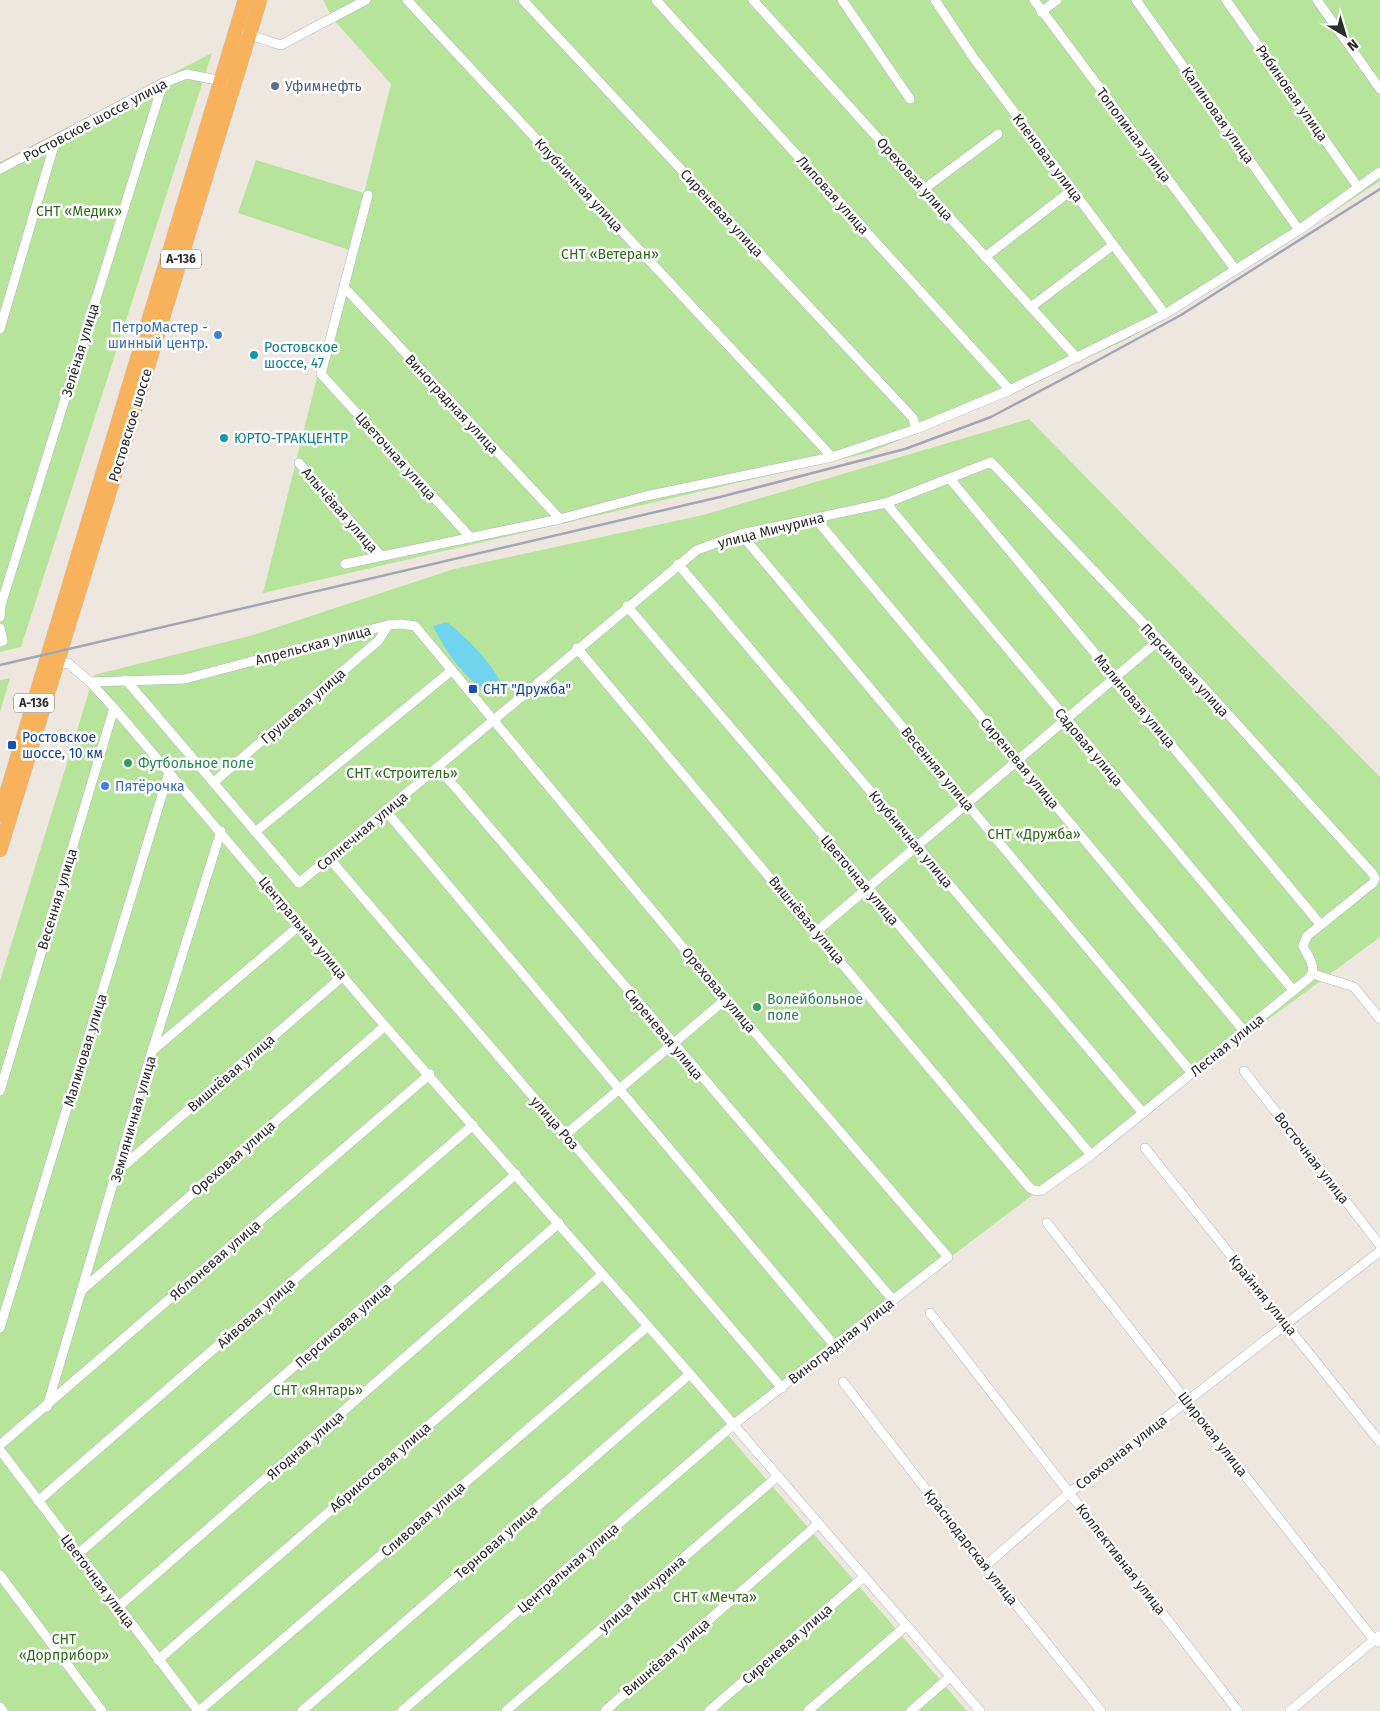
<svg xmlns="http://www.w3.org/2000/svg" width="1380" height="1711" font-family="'Fira Sans',sans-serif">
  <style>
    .green { fill: #b7e49b }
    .water { fill: #72d3ef }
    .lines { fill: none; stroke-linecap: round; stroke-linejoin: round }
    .minor-casing { stroke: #b2b6c0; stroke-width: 10 }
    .trunk-casing { stroke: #c8c8c8; stroke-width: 15 }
    .minor { stroke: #fff; stroke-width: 9 }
    .trunk { stroke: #f8b25c; stroke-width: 14 }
    .rail { stroke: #a1a5b6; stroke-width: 2.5 }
    .service-dot { fill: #5c6f8a; stroke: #fff; stroke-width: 2 }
    .shop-dot { fill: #3f7fe0; stroke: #fff; stroke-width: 2 }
    .culture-dot { fill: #0f9aa8; stroke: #fff; stroke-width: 2 }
    .transit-dot { fill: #1a4fb4; stroke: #fff; stroke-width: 2 }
    .leisure-dot { fill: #2e9e5b; stroke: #fff; stroke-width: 2 }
    .labels { text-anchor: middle; stroke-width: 5; stroke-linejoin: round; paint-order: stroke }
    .shield { fill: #fff; stroke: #6b6b6b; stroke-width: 1 }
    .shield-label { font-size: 12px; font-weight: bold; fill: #2c2c2c }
    .service-label { font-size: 14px; fill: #4e5e75; stroke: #fff; text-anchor: start }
    .street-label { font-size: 14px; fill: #2c2c2c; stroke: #fff }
    .park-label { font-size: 14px; fill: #2e6b1b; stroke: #fff }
    .shop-label { font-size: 14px; fill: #366cbe; stroke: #fff; text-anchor: end }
    .culture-label { font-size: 14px; fill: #0d838f; stroke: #fff; text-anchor: start }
    .transit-label { font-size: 14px; fill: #164399; stroke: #fff; text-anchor: start }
    .leisure-label { font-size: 14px; fill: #27864d; stroke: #fff; text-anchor: start }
  </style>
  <rect width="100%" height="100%" fill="#eee7df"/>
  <!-- green -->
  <g class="green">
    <path d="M 323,0 L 1380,0 L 1380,181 L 1286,243 L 1128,339 L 991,401 L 871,452 L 263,593 L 349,250 L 238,213 L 256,160 L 364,193 L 391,84 L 333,19 Z"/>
    <path d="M 212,53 L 21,647 L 0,652 L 0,162 Z"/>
    <path d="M 1029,419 L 1380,777 L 1380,937 C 1160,1100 939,1260 727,1434 L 967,1711 L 0,1711 L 0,981 L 94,675 L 253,635 L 454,569 L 703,515 Z"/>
    <path d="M 10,678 L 0,712 L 0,680 Z"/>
  </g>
  <!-- water -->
  <path class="water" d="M 447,622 C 468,639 489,660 502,684 L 492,694 C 465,681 446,652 433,626 Z"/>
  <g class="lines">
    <defs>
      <g id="minor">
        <path d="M 407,0 L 832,457"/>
        <path d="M 523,0 L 913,418 L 916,429"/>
        <path d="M 656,0 L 1010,390"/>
        <path d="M 753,0 L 1077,358"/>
        <path d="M 842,0 L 910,99"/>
        <path d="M 935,0 L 973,57 L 1165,314"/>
        <path d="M 1034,0 L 1235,269"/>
        <path d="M 1136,0 L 1299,230"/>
        <path d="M 1226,0 L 1358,187"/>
        <path d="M 1317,0 L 1380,89"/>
        <path d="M 1041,12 L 1057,0"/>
        <path d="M 246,34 L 281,45 L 366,0"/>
        <path d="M 0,169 L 163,83 L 187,74 L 226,82"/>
        <path d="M 924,189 L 998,134"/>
        <path d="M 368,195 L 321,374 L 471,538"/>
        <path d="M 985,257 L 1072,190"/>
        <path d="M 345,288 L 560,519"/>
        <path d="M 1031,307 L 1113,245"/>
        <path d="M 0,329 L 55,142"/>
        <path d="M 299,463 L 381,556"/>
        <path d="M 950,479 L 1320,924"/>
        <path d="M 886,503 L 1293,990"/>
        <path d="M 815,518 L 1244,1031"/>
        <path d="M 741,534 L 1192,1073"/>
        <path d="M 345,564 L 560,519 L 646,496 L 832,457 L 916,429 L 1010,390 L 1165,314 L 1299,230 L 1380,172"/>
        <path d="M 678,564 L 1143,1113"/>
        <path d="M 627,606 L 868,888 L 1091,1155"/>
        <path d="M 0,617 L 1,605 L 163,83"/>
        <path d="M 0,628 L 3,641 L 0,642"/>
        <path d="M 53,665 L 68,663 L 90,682 L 114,708 L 385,1026 L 690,1374 L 980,1711"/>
        <path d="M 126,680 L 299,883 L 697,550 L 741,534 L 886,503 L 991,462 L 1198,681 L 1373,874 L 1375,879 L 1373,883 L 1307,936 L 1303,946 C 1308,957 1318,968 1309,978 L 1091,1155 L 1042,1190 L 1036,1191 L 1030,1188 L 577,648"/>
        <path d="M 90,682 L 185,679 L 388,625 L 401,624 L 415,626 L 726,999 L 948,1257 L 733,1425 L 402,1711"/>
        <path d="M 438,767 L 893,1300"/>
        <path d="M 214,782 L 379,640 L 388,625"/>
        <path d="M 386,811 L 835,1346"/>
        <path d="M 255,832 L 451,671"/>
        <path d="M 329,858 L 782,1388"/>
        <path d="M 817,931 L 1158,641"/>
        <path d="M 1313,974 L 1354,987 L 1380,1019"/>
        <path d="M 152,1051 L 300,925"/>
        <path d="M 1244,1071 L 1380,1245"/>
        <path d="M 0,1091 L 114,708"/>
        <path d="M 565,1135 L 726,999"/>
        <path d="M 1145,1148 L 1380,1442"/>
        <path d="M 120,1169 L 343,976"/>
        <path d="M 1047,1223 L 1374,1640 L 1380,1643"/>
        <path d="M 82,1290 L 385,1026"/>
        <path d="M 930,1313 L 1238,1711"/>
        <path d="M 0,1328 L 169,772"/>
        <path d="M 843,1382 L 985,1566 L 1101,1711"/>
        <path d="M 47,1407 L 152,1051 L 221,831"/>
        <path d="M 0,1445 L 430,1074"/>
        <path d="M 0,1450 L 198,1711"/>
        <path d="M 38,1501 L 473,1125"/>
        <path d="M 78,1554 L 516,1174"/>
        <path d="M 985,1566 L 1069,1493 L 1380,1251"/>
        <path d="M 0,1575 L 102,1711"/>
        <path d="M 118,1607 L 559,1223"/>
        <path d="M 158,1660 L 602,1275"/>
        <path d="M 0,1707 L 3,1711"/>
        <path d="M 199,1711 L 648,1326"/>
        <path d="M 302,1711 L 690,1374"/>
        <path d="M 506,1711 L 778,1476"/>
        <path d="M 605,1711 L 818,1524"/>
        <path d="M 709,1711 L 864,1577"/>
        <path d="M 808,1711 L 906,1626"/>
        <path d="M 911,1711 L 950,1677"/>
        <path d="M 1290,1711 L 1380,1635"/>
      </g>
      <g id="trunk">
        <path d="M 0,815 L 245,0"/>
        <path d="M 0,850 L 260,0"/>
      </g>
    </defs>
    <!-- minor casing -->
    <use href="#minor" class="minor-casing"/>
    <!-- trunk casing -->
    <use href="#trunk" class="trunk-casing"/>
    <!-- minor -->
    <use href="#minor" class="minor"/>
    <!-- trunk -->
    <use href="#trunk" class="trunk"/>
    <!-- rail -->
    <path class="rail" d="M 0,665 L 720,497 L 905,449 L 991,417 L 1091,364 L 1181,315 L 1380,189"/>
  </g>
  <!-- markers -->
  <circle class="service-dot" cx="275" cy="86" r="5"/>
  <g class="shop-dot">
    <circle cx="218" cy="335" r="5"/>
    <circle cx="105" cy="786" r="5"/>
  </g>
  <g class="culture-dot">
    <circle cx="254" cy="355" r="5"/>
    <circle cx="224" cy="438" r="5"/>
  </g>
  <g class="transit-dot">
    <rect x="468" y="684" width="10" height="10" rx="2.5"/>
    <rect x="7" y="740" width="10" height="10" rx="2.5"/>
  </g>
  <g class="leisure-dot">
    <circle cx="128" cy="763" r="5"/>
    <circle cx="757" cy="1007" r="5"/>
  </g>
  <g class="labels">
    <!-- shield labels -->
    <g class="shield">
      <rect x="161" y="249.5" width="40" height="19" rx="4"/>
      <rect x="14" y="693.5" width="40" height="19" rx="4"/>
    </g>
    <g class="shield-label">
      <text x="181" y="263">А-136</text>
      <text x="34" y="707">А-136</text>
    </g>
    <!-- service labels -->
    <g class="service-label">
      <text x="285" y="91">Уфимнефть</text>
    </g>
    <!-- street labels -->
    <g class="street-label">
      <text transform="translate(1292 93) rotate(55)" y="5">Рябиновая улица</text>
      <text transform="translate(1218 115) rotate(55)" y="5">Калиновая улица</text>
      <text transform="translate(95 120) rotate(-28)" y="5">Ростовское шоссе улица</text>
      <text transform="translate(1134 135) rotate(53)" y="5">Тополиная улица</text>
      <text transform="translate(1048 158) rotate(53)" y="5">Кленовая улица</text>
      <text transform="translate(915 179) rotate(48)" y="5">Ореховая улица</text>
      <text transform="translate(579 185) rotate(47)" y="5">Клубничная улица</text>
      <text transform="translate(833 195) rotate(48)" y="5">Липовая улица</text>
      <text transform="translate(722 213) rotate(47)" y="5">Сиреневая улица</text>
      <text transform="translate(80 350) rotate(-73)" y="5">Зелёная улица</text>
      <text transform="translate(452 404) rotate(47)" y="5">Виноградная улица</text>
      <text transform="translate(130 425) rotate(-73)" y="5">Ростовское шоссе</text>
      <text transform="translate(396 456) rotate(48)" y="5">Цветочная улица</text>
      <text transform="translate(340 510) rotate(49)" y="5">Алычёвая улица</text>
      <text transform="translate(771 530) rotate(-14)" y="5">улица Мичурина</text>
      <text transform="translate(313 645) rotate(-15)" y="5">Апрельская улица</text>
      <text transform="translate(1185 670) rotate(47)" y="5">Персиковая улица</text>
      <text transform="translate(1135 701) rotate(50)" y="5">Малиновая улица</text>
      <text transform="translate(303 706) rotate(-41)" y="5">Грушевая улица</text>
      <text transform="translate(1089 747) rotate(50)" y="5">Садовая улица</text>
      <text transform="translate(1020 763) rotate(50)" y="5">Сиреневая улица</text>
      <text transform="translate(938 769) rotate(50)" y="5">Весенняя улица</text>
      <text transform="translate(362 831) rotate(-40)" y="5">Солнечная улица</text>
      <text transform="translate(911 839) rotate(50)" y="5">Клубничная улица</text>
      <text transform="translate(860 880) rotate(50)" y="5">Цветочная улица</text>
      <text transform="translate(57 899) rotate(-73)" y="5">Весенняя улица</text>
      <text transform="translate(807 920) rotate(50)" y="5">Вишнёвая улица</text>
      <text transform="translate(303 928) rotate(50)" y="5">Центральная улица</text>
      <text transform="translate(719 990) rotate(50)" y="5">Ореховая улица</text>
      <text transform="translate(664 1034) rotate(50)" y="5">Сиреневая улица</text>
      <text transform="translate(1227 1045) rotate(-39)" y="5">Лесная улица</text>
      <text transform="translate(85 1050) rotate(-73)" y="5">Малиновая улица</text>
      <text transform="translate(231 1073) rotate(-41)" y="5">Вишнёвая улица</text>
      <text transform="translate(133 1119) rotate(-74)" y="5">Земляничная улица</text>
      <text transform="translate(555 1123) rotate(49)" y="5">улица Роз</text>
      <text transform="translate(233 1158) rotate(-41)" y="5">Ореховая улица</text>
      <text transform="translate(1312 1158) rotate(52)" y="5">Восточная улица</text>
      <text transform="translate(215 1260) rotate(-41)" y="5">Яблоневая улица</text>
      <text transform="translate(1263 1295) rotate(51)" y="5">Крайняя улица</text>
      <text transform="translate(256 1313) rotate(-41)" y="5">Айвовая улица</text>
      <text transform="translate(343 1325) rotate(-41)" y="5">Персиковая улица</text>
      <text transform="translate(841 1341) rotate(-38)" y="5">Виноградная улица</text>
      <text transform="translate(1213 1434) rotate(52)" y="5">Широкая улица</text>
      <text transform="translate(305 1445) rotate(-41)" y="5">Ягодная улица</text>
      <text transform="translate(1121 1452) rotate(-38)" y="5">Совхозная улица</text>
      <text transform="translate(380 1467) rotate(-41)" y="5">Абрикосовая улица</text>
      <text transform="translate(423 1519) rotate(-41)" y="5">Сливовая улица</text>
      <text transform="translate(496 1542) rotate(-41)" y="5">Терновая улица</text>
      <text transform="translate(971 1547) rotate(52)" y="5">Краснодарская улица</text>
      <text transform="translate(1121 1559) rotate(52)" y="5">Коллективная улица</text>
      <text transform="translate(568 1568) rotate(-41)" y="5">Центральная улица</text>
      <text transform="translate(98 1581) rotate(53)" y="5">Цветочная улица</text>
      <text transform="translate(642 1594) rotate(-41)" y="5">улица Мичурина</text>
      <text transform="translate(787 1644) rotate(-41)" y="5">Сиреневая улица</text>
      <text transform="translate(666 1657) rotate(-41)" y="5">Вишнёвая улица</text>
    </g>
    <!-- park labels -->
    <g class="park-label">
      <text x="79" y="216">СНТ «Медик»</text>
      <text x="610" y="259">СНТ «Ветеран»</text>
      <text x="402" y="778">СНТ «Строитель»</text>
      <text x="1034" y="839">СНТ «Дружба»</text>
      <text x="318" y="1395">СНТ «Янтарь»</text>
      <text x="715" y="1602">СНТ «Мечта»</text>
      <text x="64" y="1644">СНТ<tspan x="64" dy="16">«Дорприбор»</tspan></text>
    </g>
    <!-- shop labels -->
    <g class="shop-label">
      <text x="208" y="332">ПетроМастер -<tspan x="208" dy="16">шинный центр.</tspan></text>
      <text x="115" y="791" text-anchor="start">Пятёрочка</text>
    </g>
    <!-- culture labels -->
    <g class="culture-label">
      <text x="264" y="352">Ростовское<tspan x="264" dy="16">шоссе, 47</tspan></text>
      <text x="234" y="443">ЮРТО-ТРАКЦЕНТР</text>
    </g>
    <!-- transit labels -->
    <g class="transit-label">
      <text x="483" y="694">СНТ "Дружба"</text>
      <text x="22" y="742">Ростовское<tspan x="22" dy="16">шоссе, 10 км</tspan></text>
    </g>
    <!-- leisure labels -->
    <g class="leisure-label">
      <text x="138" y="768">Футбольное поле</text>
      <text x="767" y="1004">Волейбольное<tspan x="767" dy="16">поле</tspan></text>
    </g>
  </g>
  <!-- north arrow -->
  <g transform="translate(1345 35) rotate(142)" stroke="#ffffff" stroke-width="4" paint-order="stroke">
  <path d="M0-4L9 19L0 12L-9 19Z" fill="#2c2c2c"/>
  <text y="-8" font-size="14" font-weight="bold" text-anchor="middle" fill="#2c2c2c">N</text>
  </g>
</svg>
